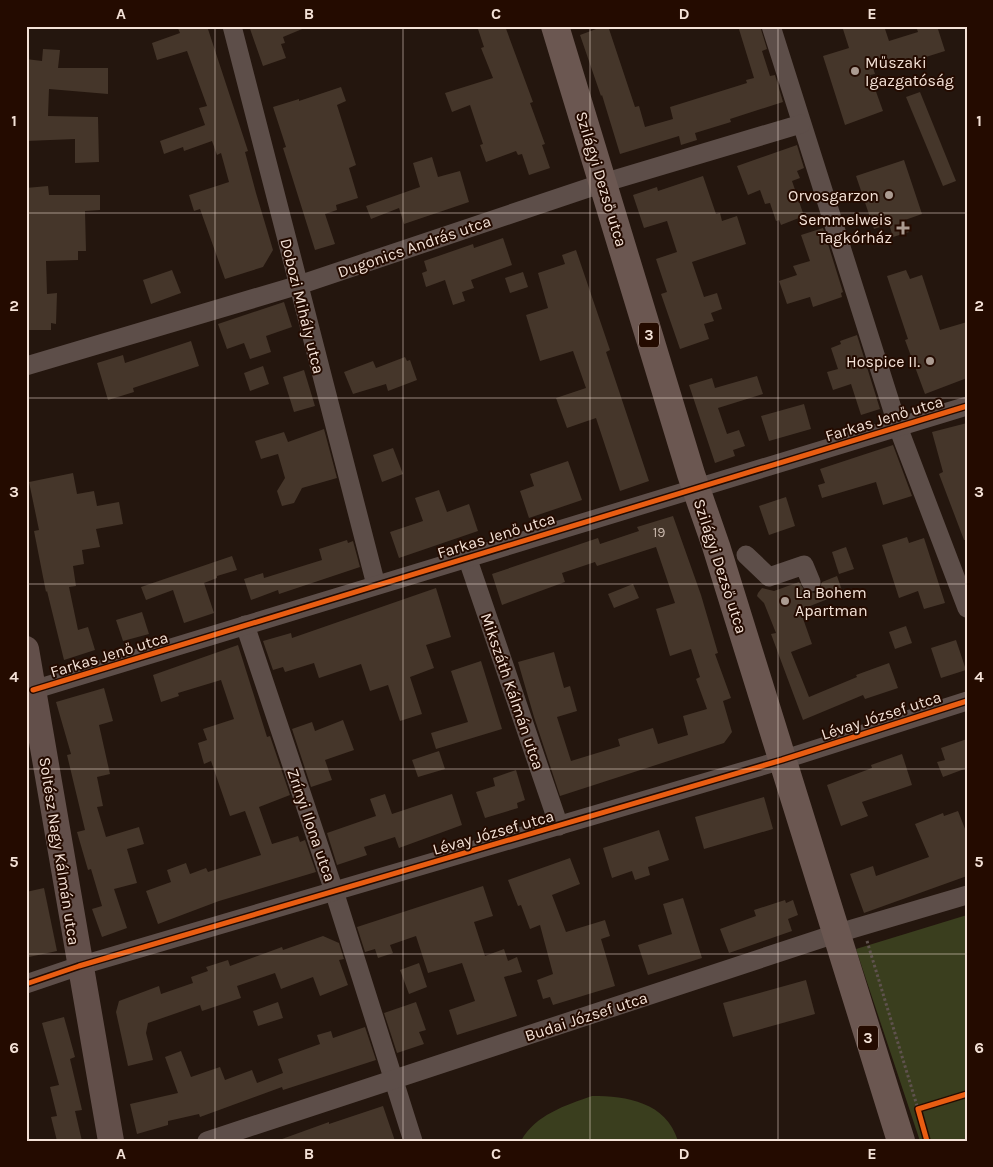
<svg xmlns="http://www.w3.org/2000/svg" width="993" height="1167" font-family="Karla,sans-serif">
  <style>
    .green { fill: #3a3e1e }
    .building { fill: #45362a }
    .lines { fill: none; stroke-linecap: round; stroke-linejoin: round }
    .path { stroke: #5f524e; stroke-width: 3; stroke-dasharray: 2.5 2.5; stroke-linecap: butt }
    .street { stroke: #5d4e49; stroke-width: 19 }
    .secondary { stroke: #624f4a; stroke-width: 26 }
    .primary { stroke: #6b5751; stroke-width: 28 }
    .cycleway-casing { stroke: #240b00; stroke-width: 8 }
    .cycleway { stroke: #e95d12; stroke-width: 5 }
    .grid { fill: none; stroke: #f4e2d7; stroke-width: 1; stroke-opacity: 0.55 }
    .poi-dot { fill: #ab9b91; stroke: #240b00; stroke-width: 2 }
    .labels { text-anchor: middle; stroke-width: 4; stroke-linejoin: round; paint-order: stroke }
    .number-label { font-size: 14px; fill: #c8b7ac }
    .shield { fill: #240b00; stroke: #b6a296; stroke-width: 1 }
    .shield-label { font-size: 15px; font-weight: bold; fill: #f4e2d7 }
    .poi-label { font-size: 16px; fill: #f4e2d7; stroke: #240b00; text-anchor: end }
    .street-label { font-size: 16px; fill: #f4e2d7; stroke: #240b00 }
    .neatline { fill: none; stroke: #f4e2d7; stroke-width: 2 }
    .grid-label { font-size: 16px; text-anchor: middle; font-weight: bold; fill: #f4e2d7 }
  </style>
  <rect width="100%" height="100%" fill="#24160e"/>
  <!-- green -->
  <g class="green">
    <path d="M 967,915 L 967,1141 L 920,1141 L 856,949 Z"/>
    <path d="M 592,1096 C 627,1096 666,1102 678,1141 L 521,1141 C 535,1115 566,1105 592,1096 Z"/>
  </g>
  <!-- building -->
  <g class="building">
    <path d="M 177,26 L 207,26 L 248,151 L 245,152 L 256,193 L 273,250 L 263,267 L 225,279 L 200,209 L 194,211 L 189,195 L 229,182 L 221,153 L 217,155 L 212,141 L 184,151 L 183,147 L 164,154 L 160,141 L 205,125 L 199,108 L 207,106 L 187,51 L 157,60 L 152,43 L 180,33 Z"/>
    <path d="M 249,26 L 307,26 L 307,27 L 283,37 L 285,43 L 281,44 L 286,58 L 263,66 Z"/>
    <path d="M 477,26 L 505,26 L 533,102 L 530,103 L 545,144 L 542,145 L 550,168 L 529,175 L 522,154 L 518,155 L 516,151 L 486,162 L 480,145 L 483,144 L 470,105 L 452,112 L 445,93 L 493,78 L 481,48 L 484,47 Z"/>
    <path d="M 604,26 L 608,26 L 635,107 L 639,106 L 645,127 L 673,119 L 670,107 L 747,83 L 746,80 L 754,78 L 738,26 L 760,26 L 767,49 L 762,51 L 770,76 L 775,75 L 783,102 L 730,119 L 731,122 L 695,133 L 697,140 L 681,145 L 679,136 L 620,154 L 602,95 L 601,96 L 580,35 Z"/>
    <path d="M 842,26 L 884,26 L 889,41 L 918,32 L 916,26 L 937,26 L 945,51 L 894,67 L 892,61 L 873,68 L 875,74 L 870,75 L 883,111 L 845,125 L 823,56 L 849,48 Z"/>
    <path d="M 43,49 L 60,50 L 58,68 L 108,68 L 108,94 L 49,89 L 48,116 L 98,117 L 99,162 L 75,163 L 75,139 L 26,141 L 26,59 L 42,61 Z"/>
    <path d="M 341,87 L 346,101 L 337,105 L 356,165 L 349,168 L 358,198 L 336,205 L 337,210 L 325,214 L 335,244 L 315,250 L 283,148 L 286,147 L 273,107 L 299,99 L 299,101 Z"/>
    <path d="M 920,92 L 956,181 L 943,186 L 906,97 Z"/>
    <path d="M 797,145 L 804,168 L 797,171 L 800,178 L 792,181 L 804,216 L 781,225 L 779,220 L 776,221 L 770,203 L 765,204 L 760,190 L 748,195 L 737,166 Z"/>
    <path d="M 432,157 L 438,177 L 460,171 L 469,202 L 404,224 L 399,208 L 371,219 L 366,206 L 420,187 L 413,163 Z"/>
    <path d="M 904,160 L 922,214 L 905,220 L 909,232 L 893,237 L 889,224 L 874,229 L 856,176 Z"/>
    <path d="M 703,176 L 716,214 L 720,213 L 722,221 L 737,216 L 746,244 L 692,262 L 704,297 L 717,293 L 722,309 L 711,313 L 714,321 L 704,324 L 709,339 L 680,349 L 661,294 L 667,292 L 656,259 L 677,252 L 667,221 L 644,228 L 633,195 L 657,187 L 658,191 Z"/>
    <path d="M 48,186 L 49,195 L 100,195 L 100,210 L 85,211 L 86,251 L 78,251 L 78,260 L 46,261 L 47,294 L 57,293 L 56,324 L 51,323 L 51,330 L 26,330 L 26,188 Z"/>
    <path d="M 823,228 L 843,292 L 841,293 L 842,297 L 813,307 L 810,297 L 787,304 L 779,281 L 797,275 L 793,266 L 810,261 L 801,235 Z"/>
    <path d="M 503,238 L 512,265 L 471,280 L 474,288 L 462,292 L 465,301 L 453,305 L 445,280 L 426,287 L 422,273 L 427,271 L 424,261 L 473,244 L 474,248 Z"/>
    <path d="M 576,250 L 610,350 L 606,352 L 649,481 L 620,491 L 596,418 L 567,428 L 556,398 L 586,388 L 573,351 L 540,361 L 526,315 L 548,308 L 538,273 L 565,264 L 562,255 Z"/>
    <path d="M 172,270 L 181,293 L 151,304 L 143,280 Z"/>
    <path d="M 906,270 L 910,279 L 922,275 L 940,330 L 967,322 L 967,378 L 925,394 L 905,340 L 908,339 L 887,276 Z"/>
    <path d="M 523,272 L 528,287 L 510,293 L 505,278 Z"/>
    <path d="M 284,302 L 292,327 L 266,336 L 271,352 L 250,359 L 244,343 L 227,349 L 218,324 Z"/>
    <path d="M 857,335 L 880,409 L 861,415 L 851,384 L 833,390 L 827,372 L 838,369 L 831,348 L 841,344 L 840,341 Z"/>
    <path d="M 191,341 L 199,366 L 133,388 L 134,392 L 108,400 L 97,363 L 123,355 L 125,363 Z"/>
    <path d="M 405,357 L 407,361 L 410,360 L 417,380 L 388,391 L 386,384 L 353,394 L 344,372 L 373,361 L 376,368 Z"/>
    <path d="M 263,366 L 269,384 L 250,391 L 244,373 Z"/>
    <path d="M 304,370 L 315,406 L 294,412 L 283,377 Z"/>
    <path d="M 757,376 L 763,394 L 718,408 L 727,434 L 739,430 L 745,446 L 733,450 L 735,456 L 715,463 L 689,385 L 712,378 L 715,388 Z"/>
    <path d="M 804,404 L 811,429 L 769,441 L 761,416 Z"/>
    <path d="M 967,423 L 967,540 L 964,540 L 939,474 L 943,472 L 932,432 Z"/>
    <path d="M 324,429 L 337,478 L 302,488 L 294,503 L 282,506 L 277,491 L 285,478 L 278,454 L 261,459 L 255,441 L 284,432 L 288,442 Z"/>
    <path d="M 893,445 L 912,496 L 883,505 L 876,482 L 822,498 L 818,485 L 825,483 L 820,469 Z"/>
    <path d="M 393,448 L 403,474 L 382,482 L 373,455 Z"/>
    <path d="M 568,461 L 582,500 L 529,518 L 520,491 L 534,486 L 530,474 Z"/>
    <path d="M 73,473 L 77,494 L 94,491 L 97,506 L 119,502 L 123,524 L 96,529 L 100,547 L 82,550 L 84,564 L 73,566 L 76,586 L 69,587 L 78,630 L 88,627 L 95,650 L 64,660 L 47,591 L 46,592 L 34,531 L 39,530 L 29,482 Z"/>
    <path d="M 439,490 L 447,512 L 469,504 L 478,531 L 399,558 L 390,532 L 423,521 L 415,498 Z"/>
    <path d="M 786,497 L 795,526 L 769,535 L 759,506 Z"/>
    <path d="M 673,516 L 701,595 L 718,653 L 715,654 L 731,698 L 723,701 L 732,732 L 724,743 L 560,796 L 534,717 L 518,662 L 554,652 L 564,688 L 570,686 L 577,711 L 557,717 L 571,761 L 620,746 L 618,739 L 653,728 L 658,744 L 688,735 L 683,716 L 707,709 L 696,679 L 700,677 L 691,649 L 670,656 L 656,609 L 675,603 L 656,547 L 597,566 L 595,562 L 562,573 L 565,582 L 502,605 L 492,574 L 598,538 L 600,544 L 639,531 L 637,527 Z"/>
    <path d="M 907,537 L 909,543 L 924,538 L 945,603 L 924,609 L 918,591 L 899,598 L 882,545 Z"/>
    <path d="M 347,540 L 348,543 L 353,541 L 360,567 L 279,594 L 278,590 L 251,600 L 244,579 L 263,573 L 264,578 L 322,560 L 319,549 Z"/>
    <path d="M 846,547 L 854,569 L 839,574 L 832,552 Z"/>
    <path d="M 232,556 L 237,570 L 217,576 L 217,578 L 204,583 L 214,613 L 184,623 L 173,590 L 146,600 L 141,587 Z"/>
    <path d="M 837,576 L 843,593 L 800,610 L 812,644 L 791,652 L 809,697 L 857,677 L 856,675 L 889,663 L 898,688 L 865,699 L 863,695 L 803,720 L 771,634 L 776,633 L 764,603 L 757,596 L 758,593 L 762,588 L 774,591 L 799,582 L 805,591 L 815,593 L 820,588 L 822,582 Z"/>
    <path d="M 633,584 L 639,598 L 614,608 L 608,594 Z"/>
    <path d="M 436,588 L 451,637 L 426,645 L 434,668 L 410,677 L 422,714 L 400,721 L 388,685 L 370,691 L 361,664 L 319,678 L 314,663 L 285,672 L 283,667 L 273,670 L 263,641 L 291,633 L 292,638 Z"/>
    <path d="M 142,612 L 149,634 L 123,641 L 116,620 Z"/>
    <path d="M 906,626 L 912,643 L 895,649 L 889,632 Z"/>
    <path d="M 956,640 L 966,670 L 941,678 L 931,648 Z"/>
    <path d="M 238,645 L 267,737 L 270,736 L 290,795 L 259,807 L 272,844 L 298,836 L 300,842 L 305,840 L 316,872 L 219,901 L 158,924 L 146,891 L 171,882 L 167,870 L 186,863 L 190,874 L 206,868 L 208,872 L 261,855 L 245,811 L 230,816 L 211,761 L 204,764 L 198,743 L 207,740 L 203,729 L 234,719 L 221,680 L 178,693 L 179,696 L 161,702 L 153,675 Z"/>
    <path d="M 481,661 L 502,729 L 436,749 L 431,733 L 468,722 L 451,671 Z"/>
    <path d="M 104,688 L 113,721 L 99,725 L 110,774 L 97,777 L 103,806 L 97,807 L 106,837 L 139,827 L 144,844 L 127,849 L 137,883 L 114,889 L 127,928 L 102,937 L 92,909 L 102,906 L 91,869 L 88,870 L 77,832 L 85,830 L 67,755 L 71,754 L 56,702 Z"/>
    <path d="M 343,720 L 354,750 L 325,760 L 332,780 L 311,787 L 292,729 L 312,722 L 315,731 Z"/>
    <path d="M 967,739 L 967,768 L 943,777 L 937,762 L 945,760 L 941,748 Z"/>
    <path d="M 439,751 L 445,769 L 418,777 L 412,760 Z"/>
    <path d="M 902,754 L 912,785 L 862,802 L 868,816 L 841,826 L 827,785 L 872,768 L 871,765 Z"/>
    <path d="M 516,770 L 525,800 L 517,803 L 518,808 L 485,818 L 476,792 L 495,786 L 493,778 Z"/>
    <path d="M 385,794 L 392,814 L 452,794 L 462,825 L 399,848 L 395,837 L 364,847 L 367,855 L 337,865 L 327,833 L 376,816 L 370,799 Z"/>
    <path d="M 764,797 L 773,829 L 704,849 L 695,817 Z"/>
    <path d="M 958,811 L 967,834 L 967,876 L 864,913 L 850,874 L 873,866 L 876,876 L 929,857 L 915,824 L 943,813 L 944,816 Z"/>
    <path d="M 659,830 L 669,860 L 648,867 L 650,875 L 635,880 L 632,871 L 612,878 L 603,848 Z"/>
    <path d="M 570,858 L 580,884 L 552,895 L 566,932 L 605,920 L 610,936 L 601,939 L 615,986 L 553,1005 L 550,997 L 543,999 L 537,980 L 553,974 L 540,925 L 530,929 L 521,905 L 518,906 L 508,880 Z"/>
    <path d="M 483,886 L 493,916 L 474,922 L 485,956 L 504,949 L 508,961 L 517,957 L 522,972 L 504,977 L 517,1016 L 457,1035 L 449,1010 L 475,1001 L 462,963 L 428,973 L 416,936 L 390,945 L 393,953 L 378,958 L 375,949 L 365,952 L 357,927 Z"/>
    <path d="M 44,888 L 57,951 L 29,957 L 26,946 L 26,892 Z"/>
    <path d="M 683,898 L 702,958 L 648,975 L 638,945 L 672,934 L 663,904 Z"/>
    <path d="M 785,900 L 786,903 L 793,900 L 798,915 L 788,919 L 792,931 L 729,953 L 720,929 L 756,916 L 754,910 Z"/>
    <path d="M 323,936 L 339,943 L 344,959 L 339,960 L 348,985 L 320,996 L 313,977 L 281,989 L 275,973 L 237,986 L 241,998 L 202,1011 L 200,1005 L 148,1023 L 146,1033 L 153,1060 L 128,1066 L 116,1012 L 119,1001 L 159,986 L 161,994 L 193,983 L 191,977 L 208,971 L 206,967 L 228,960 L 230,966 L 282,947 L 283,950 Z"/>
    <path d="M 419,963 L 427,987 L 409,994 L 400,970 Z"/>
    <path d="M 806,980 L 815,1014 L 733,1037 L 723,1003 Z"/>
    <path d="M 278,1002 L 283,1018 L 258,1026 L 253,1011 Z"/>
    <path d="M 416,1002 L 426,1030 L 419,1032 L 424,1044 L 397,1053 L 384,1013 Z"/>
    <path d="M 64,1017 L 75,1057 L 70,1059 L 82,1110 L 75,1111 L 82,1141 L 57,1141 L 51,1117 L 57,1116 L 50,1087 L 59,1085 L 42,1023 Z"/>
    <path d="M 365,1027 L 376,1060 L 283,1090 L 282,1087 L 200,1117 L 199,1114 L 168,1121 L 168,1125 L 137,1134 L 130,1104 L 178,1093 L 165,1057 L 181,1051 L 191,1077 L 220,1067 L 225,1080 L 252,1070 L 257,1083 L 283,1073 L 278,1059 L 320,1044 L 317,1035 L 331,1031 L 333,1038 Z"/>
    <path d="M 383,1106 L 395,1141 L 282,1141 L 282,1139 L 329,1122 L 329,1124 Z"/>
  </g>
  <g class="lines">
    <!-- path -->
    <path class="path" d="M 867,941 L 918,1109"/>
    <!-- street -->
    <g class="street">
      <path d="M 232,26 L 376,585"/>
      <path d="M 771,26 L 898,427 L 967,608"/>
      <path d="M 26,366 L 299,285 L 603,183 L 801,124"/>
      <path d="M 746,555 L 769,577 L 804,565 L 811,582"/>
      <path d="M 467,557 L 559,826"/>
      <path d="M 245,625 L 334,891 L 413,1141"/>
      <path d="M 33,690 L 967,406"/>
      <path d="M 26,984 L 79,966 L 782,760 L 967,701"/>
      <path d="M 207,1141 L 835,934 L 967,895"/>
    </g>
    <!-- secondary -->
    <path class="secondary" d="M 26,649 L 111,1141"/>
    <!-- primary -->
    <path class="primary" d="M 555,26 L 691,474 L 716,546 L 901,1141"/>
    <defs>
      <g id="cycleway">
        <path d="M 33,690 L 967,406"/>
        <path d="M 26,984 L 79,966 L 782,760 L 967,701"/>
        <path d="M 927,1141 L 918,1109 L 967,1094"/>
      </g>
    </defs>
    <!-- cycleway casing -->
    <use href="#cycleway" class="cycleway-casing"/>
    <!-- cycleway -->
    <use href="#cycleway" class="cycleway"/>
  </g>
  <!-- grid -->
  <path class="grid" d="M 215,26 L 215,1141M 403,26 L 403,1141M 590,26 L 590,1141M 778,26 L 778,1141M 26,213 L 967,213M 26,398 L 967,398M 26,584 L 967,584M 26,769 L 967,769M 26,954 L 967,954"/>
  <!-- markers -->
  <g class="poi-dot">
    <circle cx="855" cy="71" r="5"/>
    <circle cx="889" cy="195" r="5"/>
    <path d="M900.5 220.5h5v5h5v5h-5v5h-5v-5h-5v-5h5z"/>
    <circle cx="930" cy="361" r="5"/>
    <circle cx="785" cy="601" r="5"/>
  </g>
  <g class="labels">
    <!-- number labels -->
    <g class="number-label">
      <text x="659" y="537">19</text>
    </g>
    <!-- shield labels -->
    <g class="shield">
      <rect x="639" y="322.5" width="20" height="25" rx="4"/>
      <rect x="858" y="1025.5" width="20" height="25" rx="4"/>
    </g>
    <g class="shield-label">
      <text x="649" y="340">3</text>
      <text x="868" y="1043">3</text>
    </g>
    <!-- poi labels -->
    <g class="poi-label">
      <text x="865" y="68" text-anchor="start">Műszaki<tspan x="865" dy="18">Igazgatóság</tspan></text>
      <text x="879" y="201">Orvosgarzon</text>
      <text x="892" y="225">Semmelweis<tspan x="892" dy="18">Tagkórház</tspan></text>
      <text x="920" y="367">Hospice II.</text>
      <text x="795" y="598" text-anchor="start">La Bohem<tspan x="795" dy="18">Apartman</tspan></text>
    </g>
    <!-- street labels -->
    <g class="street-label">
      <text transform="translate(602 179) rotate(73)" y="6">Szilágyi Dezső utca</text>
      <text transform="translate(414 246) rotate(-19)" y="6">Dugonics András utca</text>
      <text transform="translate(303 306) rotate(76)" y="6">Dobozi Mihály utca</text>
      <text transform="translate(884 418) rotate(-17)" y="6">Farkas Jenő utca</text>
      <text transform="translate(496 535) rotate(-17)" y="6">Farkas Jenő utca</text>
      <text transform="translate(721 566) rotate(72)" y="6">Szilágyi Dezső utca</text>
      <text transform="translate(109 654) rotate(-17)" y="6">Farkas Jenő utca</text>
      <text transform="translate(513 691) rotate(71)" y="6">Mikszáth Kálmán utca</text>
      <text transform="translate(881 715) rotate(-18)" y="6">Lévay József utca</text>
      <text transform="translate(312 825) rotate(71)" y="6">Zrínyi Ilona utca</text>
      <text transform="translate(493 832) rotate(-16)" y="6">Lévay József utca</text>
      <text transform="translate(60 851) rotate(81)" y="6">Soltész Nagy Kálmán utca</text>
      <text transform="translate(586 1016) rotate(-18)" y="6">Budai József utca</text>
    </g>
  </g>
  <!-- border -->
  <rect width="993" height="1167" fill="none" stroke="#240b00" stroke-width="55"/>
  <rect x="28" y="28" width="938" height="1112" class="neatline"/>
  <g class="grid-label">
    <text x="121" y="19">A</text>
    <text x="309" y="19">B</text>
    <text x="496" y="19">C</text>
    <text x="684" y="19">D</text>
    <text x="872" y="19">E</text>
    <text x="14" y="126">1</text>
    <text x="979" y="126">1</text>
    <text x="14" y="311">2</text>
    <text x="979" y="311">2</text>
    <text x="14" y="497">3</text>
    <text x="979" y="497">3</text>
    <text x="14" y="682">4</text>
    <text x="979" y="682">4</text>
    <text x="14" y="867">5</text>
    <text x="979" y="867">5</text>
    <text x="14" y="1053">6</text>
    <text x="979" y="1053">6</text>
    <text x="121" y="1159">A</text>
    <text x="309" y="1159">B</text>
    <text x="496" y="1159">C</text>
    <text x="684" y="1159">D</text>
    <text x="872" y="1159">E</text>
  </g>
</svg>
